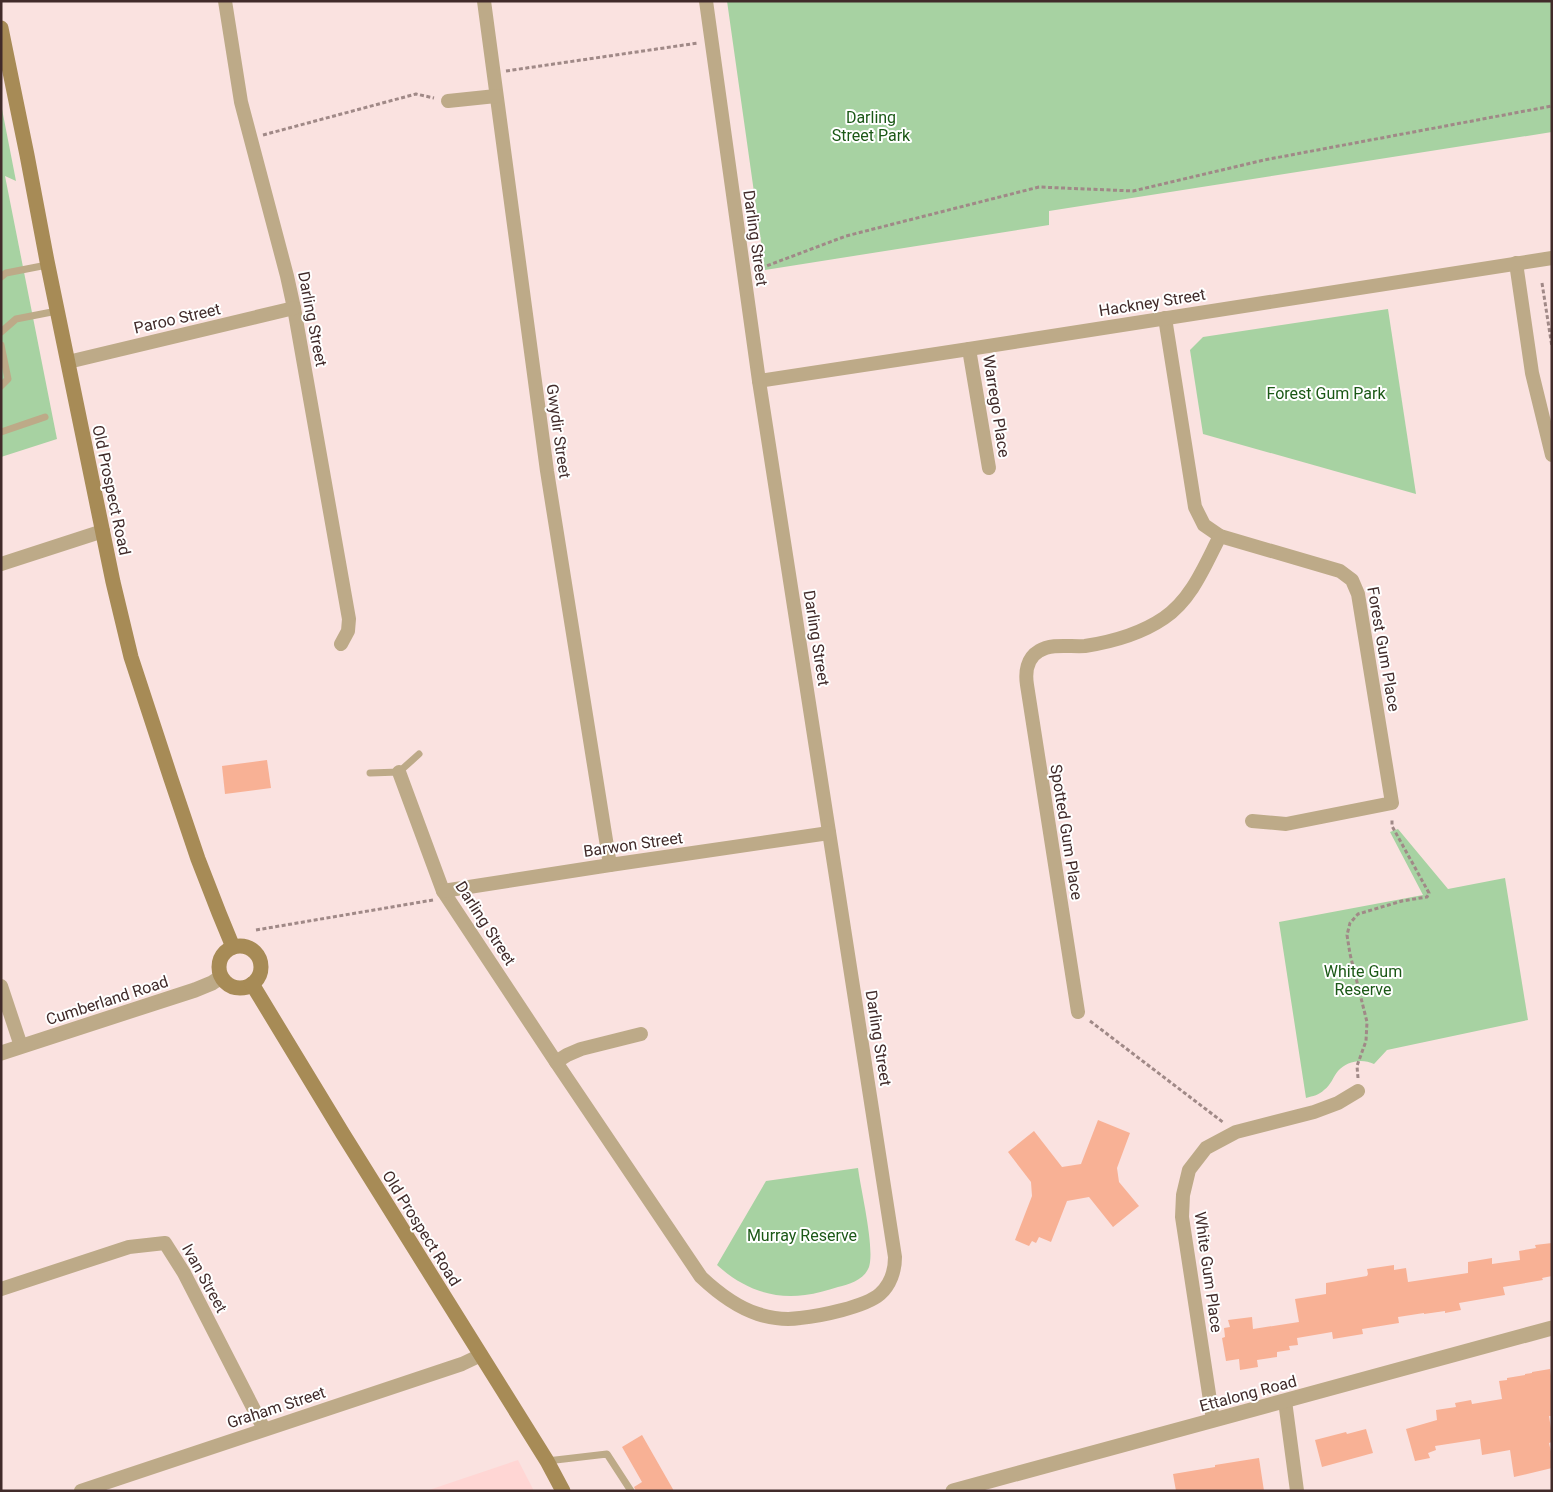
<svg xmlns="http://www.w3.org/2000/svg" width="1553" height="1492" font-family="Roboto,sans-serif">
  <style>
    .built { fill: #ffd6d4 }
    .green { fill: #a7d2a2 }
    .building { fill: #f8b195 }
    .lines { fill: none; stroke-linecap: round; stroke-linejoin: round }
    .path { stroke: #a08987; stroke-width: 3; stroke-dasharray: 4 2.5; stroke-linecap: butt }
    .service { stroke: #bdaa88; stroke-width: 7 }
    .minor { stroke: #bdaa88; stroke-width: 14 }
    .tertiary { stroke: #bdaa88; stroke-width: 15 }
    .secondary { stroke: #a78b56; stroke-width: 15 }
    .labels { text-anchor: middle; stroke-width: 4; stroke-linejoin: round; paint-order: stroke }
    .park-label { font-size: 16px; fill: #1b5816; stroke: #fff }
    .street-label { font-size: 16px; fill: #412b2a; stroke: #fff }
  </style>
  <rect width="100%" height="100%" fill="#fae2e0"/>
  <!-- built -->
  <path class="built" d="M 518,1460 L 534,1491 L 426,1491 Z"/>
  <!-- green -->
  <g class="green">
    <path d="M 727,1 L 1552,1 L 1552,132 L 1049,211 L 1049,225 L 765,270 Z"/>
    <path d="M 1,104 L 16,181 L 5,176 L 57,439 L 1,457 Z"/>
    <path d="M 1388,309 L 1416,494 L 1203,434 L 1190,350 L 1203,337 Z"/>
    <path d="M 1398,829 L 1448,889 L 1505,878 L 1528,1020 L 1387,1050 L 1374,1064 C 1362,1058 1347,1061 1338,1071 C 1333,1077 1331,1085 1324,1090 C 1319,1095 1313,1096 1306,1098 L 1279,922 L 1423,895 L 1390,832 Z"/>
    <path d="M 858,1168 C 861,1191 875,1248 869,1267 C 864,1280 850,1284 838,1287 C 827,1290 816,1294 805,1295 C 771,1300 741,1287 717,1265 L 766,1181 Z"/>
  </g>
  <!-- building -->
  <g class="building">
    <path d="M 267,760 L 271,788 L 225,794 L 222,766 Z"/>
    <path d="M 1098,1120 L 1130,1133 L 1117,1168 L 1119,1182 L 1139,1206 L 1113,1227 L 1089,1197 L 1067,1201 L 1051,1242 L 1039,1237 L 1036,1243 L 1032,1241 L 1029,1246 L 1015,1240 L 1032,1196 L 1031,1182 L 1008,1152 L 1034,1131 L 1062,1167 L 1081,1164 Z"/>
    <path d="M 1552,1243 L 1552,1276 L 1542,1278 L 1543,1280 L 1503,1287 L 1505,1295 L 1459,1303 L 1461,1310 L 1445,1313 L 1445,1311 L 1424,1314 L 1424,1313 L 1398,1317 L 1399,1323 L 1362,1329 L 1363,1334 L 1333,1339 L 1332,1332 L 1297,1338 L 1298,1345 L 1289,1346 L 1290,1350 L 1277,1352 L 1277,1357 L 1257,1360 L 1258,1367 L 1240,1370 L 1239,1359 L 1226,1361 L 1222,1338 L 1225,1337 L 1224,1328 L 1230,1327 L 1228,1320 L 1252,1317 L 1253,1329 L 1299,1322 L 1295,1299 L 1326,1294 L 1326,1283 L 1367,1276 L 1368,1274 L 1367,1269 L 1394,1265 L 1394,1270 L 1406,1268 L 1408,1282 L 1468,1273 L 1468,1262 L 1492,1258 L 1492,1264 L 1520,1260 L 1519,1251 L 1536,1248 L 1535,1245 Z"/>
    <path d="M 1550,1369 L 1552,1383 L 1552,1416 L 1549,1416 L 1552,1435 L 1552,1442 L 1549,1443 L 1552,1456 L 1552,1468 L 1514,1477 L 1510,1450 L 1482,1455 L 1480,1439 L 1435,1446 L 1436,1450 L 1428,1453 L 1430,1458 L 1415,1461 L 1406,1429 L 1437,1420 L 1436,1410 L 1456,1407 L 1455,1403 L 1471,1400 L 1472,1404 L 1502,1399 L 1499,1381 L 1507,1380 L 1507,1378 L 1525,1375 L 1525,1374 L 1532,1373 L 1532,1372 Z"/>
    <path d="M 1366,1429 L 1373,1453 L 1322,1467 L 1315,1440 L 1346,1432 L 1347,1434 Z"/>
    <path d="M 642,1435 L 674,1491 L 636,1491 L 634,1487 L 642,1482 L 622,1447 Z"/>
    <path d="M 1259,1458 L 1264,1491 L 1176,1491 L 1173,1474 L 1215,1467 L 1215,1465 Z"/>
  </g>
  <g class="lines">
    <!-- path -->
    <g class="path">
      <path d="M 506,71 L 698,43"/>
      <path d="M 263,135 L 416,94 L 434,98"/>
      <path d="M 761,268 L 846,236 L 1039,187 L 1133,191 L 1264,160 L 1552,106"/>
      <path d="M 1542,283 L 1552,347"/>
      <path d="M 256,930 L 433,900"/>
      <path d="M 1090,1021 L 1224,1123"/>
      <path d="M 1358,1078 L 1357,1066 L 1366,1041 L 1367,1022 L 1350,954 L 1347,935 L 1350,923 L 1358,914 L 1402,901 L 1427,897 L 1429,893 L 1392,826 L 1392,818"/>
    </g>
    <!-- service -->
    <g class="service">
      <path d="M 1,277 L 6,273 L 47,265"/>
      <path d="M 1,332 L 16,319 L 57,311"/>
      <path d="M 1,345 L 8,379 L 1,386"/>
      <path d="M 1,432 L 45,417"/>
      <path d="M 370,773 L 399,772 L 419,754"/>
      <path d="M 547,1461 L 607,1454 L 631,1491"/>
    </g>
    <!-- minor -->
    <g class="minor">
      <path d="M 225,1 L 241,102 L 287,276 L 294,308 L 349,619 L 348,631 L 341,644"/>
      <path d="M 484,1 L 547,471 L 610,865"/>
      <path d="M 448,101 L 496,96"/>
      <path d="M 1516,263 L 1532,373 L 1552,455"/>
      <path d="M 1165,318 L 1195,507 L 1204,525 L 1220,536 L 1340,571 L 1352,580 L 1358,594 L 1392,803 L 1286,824 L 1252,821"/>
      <path d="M 969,349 L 989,468"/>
      <path d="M 68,362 L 294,308"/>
      <path d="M 759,381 L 969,349 L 1552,258"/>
      <path d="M 1,564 L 103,531"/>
      <path d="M 399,772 L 443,891 L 556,1062 L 701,1277 C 718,1293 736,1307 758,1314 C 771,1318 787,1320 800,1318 C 820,1316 865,1307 880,1294 C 890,1285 895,1271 895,1257 L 759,381 L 706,1"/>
      <path d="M 443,891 L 610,865 L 829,833"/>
      <path d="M 1,986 L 21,1046"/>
      <path d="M 1078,1012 L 1027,685 C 1025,672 1027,658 1039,651 C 1052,643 1070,647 1085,646 C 1111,642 1142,633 1164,618 C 1192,599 1205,565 1220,536"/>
      <path d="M 556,1062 L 567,1055 L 581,1049 L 641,1034"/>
      <path d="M 1,1289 L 129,1247 L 165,1243 L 184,1273 L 264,1429"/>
      <path d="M 1285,1401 L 1297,1491"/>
      <path d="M 1213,1420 L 1182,1217 L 1183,1195 L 1189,1170 L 1206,1148 L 1236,1132 L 1314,1112 L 1338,1103 L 1358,1091"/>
      <path d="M 81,1491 L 462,1364 L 481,1355"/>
    </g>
    <!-- tertiary -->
    <g class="tertiary">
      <path d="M 1,1053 L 195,990 L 212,983 L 221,977"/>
      <path d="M 953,1491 L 1552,1328"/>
    </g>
    <!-- secondary -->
    <g class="secondary">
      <path d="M 1,28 L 27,155 L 47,261 L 113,582 L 131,657 L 171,779 L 198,859 L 219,913 L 233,947"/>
      <circle cx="240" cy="967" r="21"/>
      <path d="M 252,984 L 343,1134 L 547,1461 L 563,1491"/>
    </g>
  </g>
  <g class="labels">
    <!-- park labels -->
    <g class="park-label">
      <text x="871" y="123">Darling<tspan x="871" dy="18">Street Park</tspan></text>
      <text x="1326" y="399">Forest Gum Park</text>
      <text x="1363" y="977">White Gum<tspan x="1363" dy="18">Reserve</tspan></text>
      <text x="802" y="1241">Murray Reserve</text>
    </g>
    <!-- street labels -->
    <g class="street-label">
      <text transform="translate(756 238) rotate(82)" y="6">Darling Street</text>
      <text transform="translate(1152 302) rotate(-9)" y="6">Hackney Street</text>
      <text transform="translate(177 318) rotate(-13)" y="6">Paroo Street</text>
      <text transform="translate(313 319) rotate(79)" y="6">Darling Street</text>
      <text transform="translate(997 406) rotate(81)" y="6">Warrego Place</text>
      <text transform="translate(559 431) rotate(82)" y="6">Gwydir Street</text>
      <text transform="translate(112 490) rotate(78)" y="6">Old Prospect Road</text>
      <text transform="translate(817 638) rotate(81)" y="6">Darling Street</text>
      <text transform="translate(1384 649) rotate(80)" y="6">Forest Gum Place</text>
      <text transform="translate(1067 832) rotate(81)" y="6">Spotted Gum Place</text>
      <text transform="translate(633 844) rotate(-8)" y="6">Barwon Street</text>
      <text transform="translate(486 923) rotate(57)" y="6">Darling Street</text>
      <text transform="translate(107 1000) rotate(-18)" y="6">Cumberland Road</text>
      <text transform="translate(879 1038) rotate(81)" y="6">Darling Street</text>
      <text transform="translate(422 1228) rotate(58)" y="6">Old Prospect Road</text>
      <text transform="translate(1209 1272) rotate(82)" y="6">White Gum Place</text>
      <text transform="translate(205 1278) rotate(61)" y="6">Ivan Street</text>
      <text transform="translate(1248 1393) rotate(-15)" y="6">Ettalong Road</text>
      <text transform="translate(276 1407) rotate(-18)" y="6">Graham Street</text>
    </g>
  </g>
  <!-- border -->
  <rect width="1553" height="1492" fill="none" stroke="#412b2a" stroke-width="5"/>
</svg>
